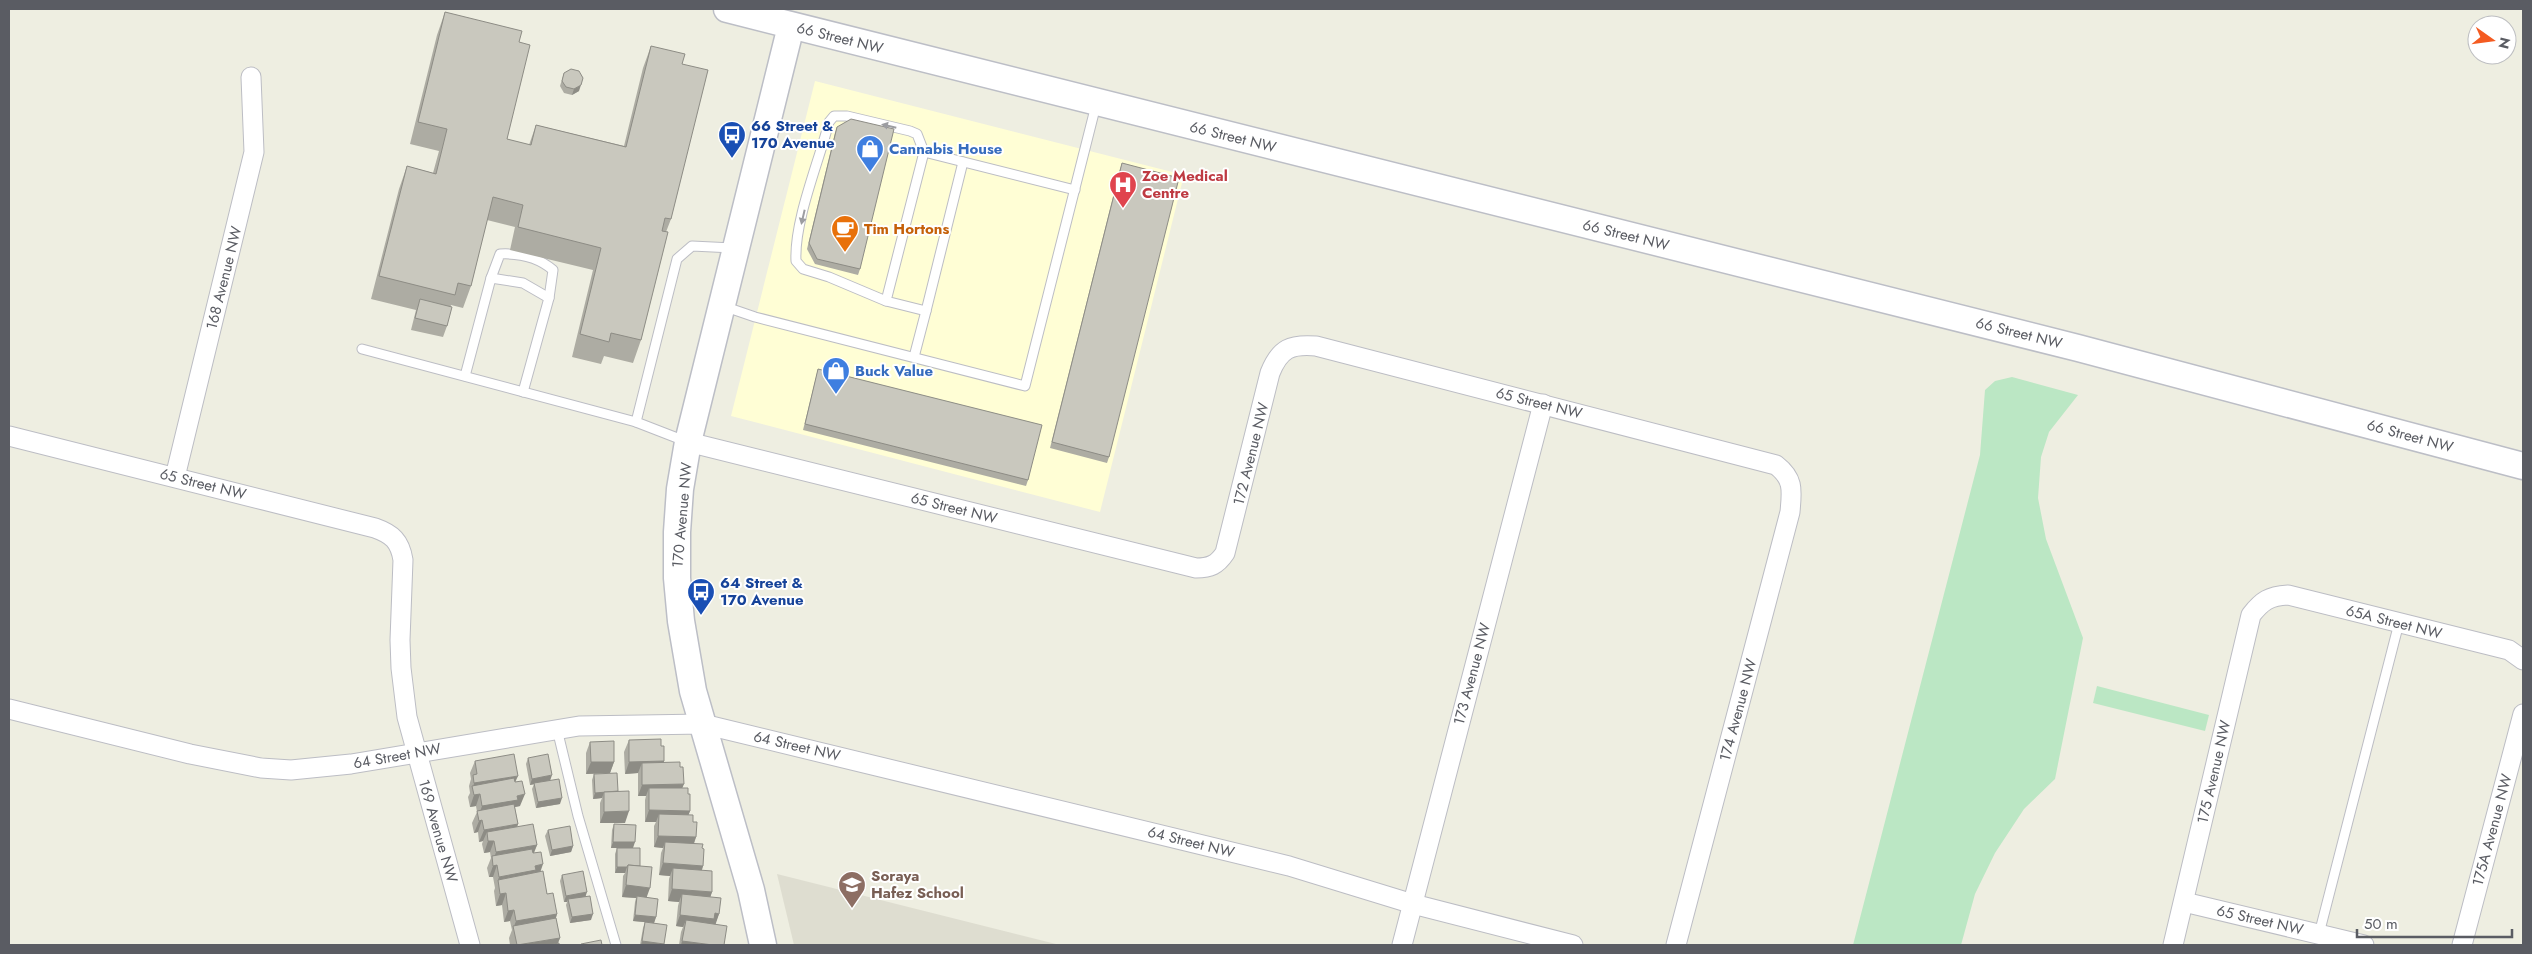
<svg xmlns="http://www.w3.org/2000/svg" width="2532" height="954" font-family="Jost,sans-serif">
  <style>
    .commercial { fill: #fffed5 }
    .education { fill: #deddd0 }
    .green { fill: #bbe7c4 }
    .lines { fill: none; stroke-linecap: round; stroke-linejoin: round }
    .lane-casing { stroke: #bcbdc4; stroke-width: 11 }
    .street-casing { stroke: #bcbdc4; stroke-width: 21 }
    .secondary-casing { stroke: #bcbec6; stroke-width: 29 }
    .lane { stroke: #fff; stroke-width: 9 }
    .street { stroke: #fff; stroke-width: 19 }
    .secondary { stroke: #fff; stroke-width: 26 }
    .wall { fill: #adaca3 }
    .shaded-wall { fill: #8d8c85 }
    .building { fill: #c9c8be; stroke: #8d8c85 }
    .oneway { fill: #9c9da1 }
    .labels { text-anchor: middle; stroke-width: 4; stroke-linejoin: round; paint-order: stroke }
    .street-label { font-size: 15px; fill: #5a5c63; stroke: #fff }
    .transit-label { font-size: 15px; font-weight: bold; fill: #164399; stroke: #fff; text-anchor: start }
    .shop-label { font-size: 15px; font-weight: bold; fill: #366cbe; stroke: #fff; text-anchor: start }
    .health-label { font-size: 15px; font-weight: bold; fill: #be3a42; stroke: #fff; text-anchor: start }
    .food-label { font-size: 15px; font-weight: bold; fill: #c56008; stroke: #fff; text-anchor: start }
    .education-label { font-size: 15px; font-weight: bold; fill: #785e54; stroke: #fff; text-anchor: start }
  </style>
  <rect width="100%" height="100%" fill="#eeeee1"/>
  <!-- commercial -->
  <path class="commercial" d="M 815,81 L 1184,175 L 1100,512 L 731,416 Z"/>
  <!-- education -->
  <path class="education" d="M 777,874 L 1060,945 L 794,945 Z"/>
  <!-- green -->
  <g class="green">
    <path d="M 2012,377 L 2078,395 L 2049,432 L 2041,457 L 2038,498 L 2046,539 L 2083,638 L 2055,779 L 2024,809 L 1995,853 L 1975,894 L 1961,945 L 1853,945 L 1980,455 L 1985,390 L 1995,381 Z"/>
    <path d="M 2097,686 L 2209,715 L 2205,731 L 2093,703 Z"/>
  </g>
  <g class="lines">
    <defs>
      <g id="lane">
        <path d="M 491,278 L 500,254 C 520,253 538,257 553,270 L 549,298"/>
        <path d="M 886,301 L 829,277 L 803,269 L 796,261 C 794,220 819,162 829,122 L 834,116 L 847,116 L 910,131 L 917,134 L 924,152"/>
        <path d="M 723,306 L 755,317 L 1025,386 L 1096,105"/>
        <path d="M 926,311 L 963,162"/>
        <path d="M 362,349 L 636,422"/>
        <path d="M 914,357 L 926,311 L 886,301 L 924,152 L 1075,190"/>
        <path d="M 465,376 L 491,278 L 523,283 L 549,298 L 523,392"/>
        <path d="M 685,441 L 636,422 L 677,259 L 692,246 L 733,248"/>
        <path d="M 557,729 L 578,816 L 616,945"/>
        <path d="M 2319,934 L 2399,623"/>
      </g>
      <g id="street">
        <path d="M 9,436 L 375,528 C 392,534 400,541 403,560 L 400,640 L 401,668 L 407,717 L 470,945"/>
        <path d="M 688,442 L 1196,568 C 1210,568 1217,565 1225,553 L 1270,373 C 1280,348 1291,344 1316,346 L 1776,465 C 1794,479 1792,490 1790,512 L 1676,945"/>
        <path d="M 175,477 L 254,152 L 251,77"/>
        <path d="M 9,709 L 190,754 L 261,768 L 291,770 L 351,764 L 579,726 L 703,724 L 1289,866 L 1413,904 L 1573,945"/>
        <path d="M 2184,902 L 2364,945"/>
        <path d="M 1402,945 L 1543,404"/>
        <path d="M 2173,945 L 2251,615 C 2262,601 2269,596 2288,595 L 2509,650 L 2523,660"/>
        <path d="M 2462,945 L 2523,714"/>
      </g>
      <g id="secondary">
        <path d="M 727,9 L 2078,348 L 2523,466"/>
        <path d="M 763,945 L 751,890 L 693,691 L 681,621 L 677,578 L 677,532 L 680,489 L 688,442 L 791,26"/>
      </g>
    </defs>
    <!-- lane casing -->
    <use href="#lane" class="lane-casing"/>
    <!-- street casing -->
    <use href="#street" class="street-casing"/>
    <!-- secondary casing -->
    <use href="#secondary" class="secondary-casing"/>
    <!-- lane -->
    <use href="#lane" class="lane"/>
    <!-- street -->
    <use href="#street" class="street"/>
    <!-- secondary -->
    <use href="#secondary" class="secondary"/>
  </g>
  <!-- wall -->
  <g class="wall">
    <path d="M 445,12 L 519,42 L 507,139 L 529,145 L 536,125 L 624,146 L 643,68 L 651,46 L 682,64 L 671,219 L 666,232 L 641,340 L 633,363 L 604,356 L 601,364 L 572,357 L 593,270 L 510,250 L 515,227 L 487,220 L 471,286 L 463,308 L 451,305 L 447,326 L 443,337 L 411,330 L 416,310 L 371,299 L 399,189 L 407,166 L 433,173 L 439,151 L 410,144 L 437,35 Z"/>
    <path d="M 564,73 L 579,91 L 572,95 L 564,93 L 560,86 Z"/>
    <path d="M 837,127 L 860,269 L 858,275 L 815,264 L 807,249 L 835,133 Z"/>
    <path d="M 1122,163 L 1109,457 L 1107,463 L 1050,448 L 1120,169 Z"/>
    <path d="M 818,369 L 1028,480 L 1026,486 L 803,430 Z"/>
    <path d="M 629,740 L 661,746 L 664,761 L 664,762 L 682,788 L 688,794 L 690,811 L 688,815 L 693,822 L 696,837 L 694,844 L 702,848 L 703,866 L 702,870 L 712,892 L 710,897 L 719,914 L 715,924 L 724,945 L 679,945 L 681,932 L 683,927 L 676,926 L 678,906 L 679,902 L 668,901 L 669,879 L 670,876 L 659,875 L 661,853 L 663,848 L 654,847 L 654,826 L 656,822 L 645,822 L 645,800 L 646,796 L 638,796 L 638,773 L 625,774 L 624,752 Z"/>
    <path d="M 590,742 L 614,762 L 610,773 L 586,774 L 586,753 Z"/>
    <path d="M 528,758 L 550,780 L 560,804 L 536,808 L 532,789 L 534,784 L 530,785 L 526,764 Z"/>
    <path d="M 475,761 L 515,782 L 520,806 L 515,807 L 515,808 L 518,824 L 517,827 L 537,845 L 534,853 L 547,894 L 557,914 L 556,918 L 560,938 L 558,943 L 559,945 L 510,945 L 509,938 L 512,930 L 510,921 L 504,922 L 502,905 L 496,906 L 494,891 L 495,888 L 493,877 L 489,877 L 487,868 L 491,858 L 490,852 L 484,853 L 482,844 L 483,841 L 479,842 L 478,832 L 474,833 L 472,823 L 477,812 L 476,806 L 470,807 L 468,797 L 470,793 L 469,786 L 471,779 L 470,773 Z"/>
    <path d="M 594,774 L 618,791 L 625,823 L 600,823 L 600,803 L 602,798 L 593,799 L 592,780 Z"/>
    <path d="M 614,824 L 633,848 L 640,866 L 647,898 L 656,917 L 654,923 L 664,945 L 640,945 L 643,928 L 645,922 L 633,921 L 635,902 L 636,898 L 622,897 L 623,876 L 625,873 L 615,873 L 615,854 L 617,848 L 611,848 L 612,830 Z"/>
    <path d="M 548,830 L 573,846 L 571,852 L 550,856 L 545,836 Z"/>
    <path d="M 562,875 L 586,896 L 591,920 L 570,923 L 566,905 L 567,902 L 564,902 L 560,881 Z"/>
  </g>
  <!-- shaded-wall -->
  <g class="shaded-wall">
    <path d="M 581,85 L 579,91 L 572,95 L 574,89 Z"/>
    <path d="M 664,761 L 660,773 L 642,763 L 638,773 L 625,774 L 629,762 Z"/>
    <path d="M 591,762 L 614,762 L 610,773 L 586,774 Z"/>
    <path d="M 552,775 L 550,781 L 530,785 L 532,779 Z"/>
    <path d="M 518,776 L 513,787 L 473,788 L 474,783 Z"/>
    <path d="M 684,784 L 679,796 L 649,788 L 646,796 L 638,796 L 642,785 Z"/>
    <path d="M 604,792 L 602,798 L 593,799 L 595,793 Z"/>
    <path d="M 480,794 L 476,806 L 470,807 L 474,795 Z"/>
    <path d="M 525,794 L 520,806 L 515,807 L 514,812 L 478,818 L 482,806 L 517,796 Z"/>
    <path d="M 562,798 L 560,804 L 536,808 L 538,802 Z"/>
    <path d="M 649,810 L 690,811 L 686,822 L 659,814 L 656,822 L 645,822 Z"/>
    <path d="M 629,811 L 625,823 L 600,823 L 604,812 Z"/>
    <path d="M 482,820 L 478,832 L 474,833 L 479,821 Z"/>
    <path d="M 518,824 L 514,836 L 487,832 L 483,841 L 479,842 L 484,830 Z"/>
    <path d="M 658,836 L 696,837 L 692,848 L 665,842 L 663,848 L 654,847 Z"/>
    <path d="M 488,841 L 494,841 L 490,852 L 484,853 Z"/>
    <path d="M 613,842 L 635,842 L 633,848 L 611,848 Z"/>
    <path d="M 537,845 L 532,857 L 493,862 L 496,852 Z"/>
    <path d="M 573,846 L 571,852 L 550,856 L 552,850 Z"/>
    <path d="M 663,863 L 703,866 L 699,878 L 673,868 L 670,876 L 659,875 Z"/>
    <path d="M 543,864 L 539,876 L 498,880 L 499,877 L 535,866 Z"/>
    <path d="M 497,865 L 493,877 L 489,877 L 493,866 Z"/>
    <path d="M 617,867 L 627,867 L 625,873 L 615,873 Z"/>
    <path d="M 626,885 L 650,888 L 646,899 L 637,896 L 636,898 L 622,897 Z"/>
    <path d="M 672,889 L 712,892 L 708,904 L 682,894 L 679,902 L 668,901 Z"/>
    <path d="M 587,892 L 585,898 L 568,899 L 567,902 L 564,902 L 566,896 Z"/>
    <path d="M 506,893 L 502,905 L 496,906 L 500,894 Z"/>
    <path d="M 514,910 L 510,921 L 504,922 L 508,911 Z"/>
    <path d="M 715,913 L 719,914 L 715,926 L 686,920 L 683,927 L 676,926 L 680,915 Z"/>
    <path d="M 557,914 L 553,926 L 513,929 L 516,921 Z"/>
    <path d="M 593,914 L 591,920 L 570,923 L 572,917 Z"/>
    <path d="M 635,915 L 656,917 L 654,923 L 633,921 Z"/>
    <path d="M 560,938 L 557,945 L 518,945 Z"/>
    <path d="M 642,941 L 664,944 L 664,945 L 641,945 Z"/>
    <path d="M 682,941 L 713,945 L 681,945 Z"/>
  </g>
  <!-- building -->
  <g class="building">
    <path d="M 445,12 L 522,31 L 519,42 L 530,45 L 507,139 L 531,145 L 536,125 L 626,147 L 651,46 L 685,54 L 682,64 L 708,70 L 671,219 L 665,218 L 662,231 L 668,232 L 641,340 L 611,333 L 609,342 L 580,334 L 601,248 L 518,227 L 523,205 L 493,197 L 471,286 L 458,283 L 455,295 L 379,276 L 407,166 L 436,174 L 447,129 L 418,122 Z"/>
    <path d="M 571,69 L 579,71 L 583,78 L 581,85 L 574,89 L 566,87 L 562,81 L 564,73 Z"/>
    <path d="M 851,119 L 894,129 L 860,269 L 817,259 L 809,243 L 837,127 Z"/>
    <path d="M 1122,163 L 1179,178 L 1109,457 L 1052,442 Z"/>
    <path d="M 420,299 L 452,307 L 447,326 L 415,318 Z"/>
    <path d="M 818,369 L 1042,425 L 1028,480 L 805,424 Z"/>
    <path d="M 661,739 L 661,746 L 664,746 L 664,761 L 629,762 L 629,740 Z"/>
    <path d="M 614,741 L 614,762 L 591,762 L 590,742 Z"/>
    <path d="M 514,754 L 518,776 L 474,783 L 473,775 L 477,774 L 475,761 Z"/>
    <path d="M 548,754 L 552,775 L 532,779 L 528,758 Z"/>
    <path d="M 680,762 L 680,767 L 683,767 L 684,784 L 642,785 L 642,763 Z"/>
    <path d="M 617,773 L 618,791 L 595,793 L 594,774 Z"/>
    <path d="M 514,778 L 515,782 L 522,781 L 525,794 L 517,796 L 518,800 L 482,806 L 480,794 L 474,795 L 472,786 Z"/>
    <path d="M 559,779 L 562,798 L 538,802 L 534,783 Z"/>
    <path d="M 649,788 L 688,788 L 688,794 L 690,794 L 690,811 L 649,810 Z"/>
    <path d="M 629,791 L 629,811 L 604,812 L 604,792 Z"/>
    <path d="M 514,804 L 518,824 L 484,830 L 482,820 L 479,821 L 477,811 Z"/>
    <path d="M 659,814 L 693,815 L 693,822 L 697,822 L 696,837 L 658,836 Z"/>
    <path d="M 533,824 L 537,845 L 496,852 L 494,841 L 488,841 L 487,832 Z"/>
    <path d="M 614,824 L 636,825 L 635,842 L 613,842 Z"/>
    <path d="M 570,826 L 573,846 L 552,850 L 548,830 Z"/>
    <path d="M 665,842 L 703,844 L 702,848 L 704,849 L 703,866 L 663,863 Z"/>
    <path d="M 617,848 L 640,848 L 640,866 L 628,865 L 627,867 L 617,867 Z"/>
    <path d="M 532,849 L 533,853 L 541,852 L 543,864 L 535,866 L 536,870 L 499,877 L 497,865 L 493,866 L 492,856 Z"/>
    <path d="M 628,865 L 652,867 L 650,888 L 626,885 Z"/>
    <path d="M 673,868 L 712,871 L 712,892 L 672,889 Z"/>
    <path d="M 543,871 L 547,894 L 553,893 L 557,914 L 516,921 L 514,910 L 508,911 L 506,893 L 500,894 L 498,880 Z"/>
    <path d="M 583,871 L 587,892 L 566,896 L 562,875 Z"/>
    <path d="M 682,894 L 721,898 L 719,914 L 715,913 L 714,919 L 680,915 Z"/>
    <path d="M 590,896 L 593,914 L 572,917 L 568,899 Z"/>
    <path d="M 637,896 L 658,899 L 656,917 L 635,915 Z"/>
    <path d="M 556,918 L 560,938 L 517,945 L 513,926 Z"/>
    <path d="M 686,920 L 727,926 L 724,945 L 713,945 L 682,941 Z"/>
    <path d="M 645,922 L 667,925 L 664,944 L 642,941 Z"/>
    <path d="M 601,940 L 602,945 L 581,945 L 581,944 Z"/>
    <path d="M 559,943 L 559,945 L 547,945 Z"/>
  </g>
  <!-- one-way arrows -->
  <defs><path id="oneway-solid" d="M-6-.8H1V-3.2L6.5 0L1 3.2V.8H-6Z" transform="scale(1.25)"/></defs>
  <g class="oneway">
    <use href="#oneway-solid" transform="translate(889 126) rotate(-167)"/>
    <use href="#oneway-solid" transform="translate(803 217) rotate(103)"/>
  </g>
  <!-- icons -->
  <defs>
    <symbol id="bus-pin" viewBox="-11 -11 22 30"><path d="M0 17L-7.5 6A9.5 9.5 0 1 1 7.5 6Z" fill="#1a4fb4" stroke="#fff"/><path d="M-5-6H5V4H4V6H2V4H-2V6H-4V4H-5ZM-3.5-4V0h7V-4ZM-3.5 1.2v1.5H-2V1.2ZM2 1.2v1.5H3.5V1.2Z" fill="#fff"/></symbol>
    <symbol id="shop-pin" viewBox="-11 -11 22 30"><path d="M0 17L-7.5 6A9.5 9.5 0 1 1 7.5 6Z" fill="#3f7fe0" stroke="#fff"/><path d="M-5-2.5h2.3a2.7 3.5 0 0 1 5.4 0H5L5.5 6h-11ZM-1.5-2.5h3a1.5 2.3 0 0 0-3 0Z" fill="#fff"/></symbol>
    <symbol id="hospital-pin" viewBox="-11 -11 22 30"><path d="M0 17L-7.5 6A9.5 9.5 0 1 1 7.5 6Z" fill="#e0444e" stroke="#fff"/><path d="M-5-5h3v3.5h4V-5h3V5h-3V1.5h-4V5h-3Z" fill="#fff"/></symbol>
    <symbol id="cafe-pin" viewBox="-11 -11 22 30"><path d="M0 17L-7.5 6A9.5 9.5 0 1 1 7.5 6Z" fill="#e8710a" stroke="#fff"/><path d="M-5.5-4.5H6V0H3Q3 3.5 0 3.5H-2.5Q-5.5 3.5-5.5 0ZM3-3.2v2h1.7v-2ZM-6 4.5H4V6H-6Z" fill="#fff"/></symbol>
    <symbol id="school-pin" viewBox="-11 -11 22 30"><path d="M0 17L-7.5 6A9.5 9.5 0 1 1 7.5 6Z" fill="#8d6e63" stroke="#fff"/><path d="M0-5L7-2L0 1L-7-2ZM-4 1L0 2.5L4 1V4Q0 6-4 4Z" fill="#fff"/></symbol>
  </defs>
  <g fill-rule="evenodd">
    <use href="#bus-pin" x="716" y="119" width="32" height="43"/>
    <use href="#shop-pin" x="854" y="133" width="32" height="43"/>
    <use href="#hospital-pin" x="1107" y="169" width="32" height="43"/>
    <use href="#cafe-pin" x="829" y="213" width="32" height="43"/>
    <use href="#shop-pin" x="820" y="355" width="32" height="43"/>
    <use href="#bus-pin" x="685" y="576" width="32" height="43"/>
    <use href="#school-pin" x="836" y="869" width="32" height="43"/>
  </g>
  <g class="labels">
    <!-- street labels -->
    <g class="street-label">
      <text transform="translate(840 38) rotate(14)" y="5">66 Street NW</text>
      <text transform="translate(1233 137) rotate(14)" y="5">66 Street NW</text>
      <text transform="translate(1626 235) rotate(14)" y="5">66 Street NW</text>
      <text transform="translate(224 278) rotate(-76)" y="5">168 Avenue NW</text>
      <text transform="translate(2019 333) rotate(14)" y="5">66 Street NW</text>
      <text transform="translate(1539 403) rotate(14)" y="5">65 Street NW</text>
      <text transform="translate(2410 436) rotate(15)" y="5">66 Street NW</text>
      <text transform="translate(1251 454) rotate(-76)" y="5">172 Avenue NW</text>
      <text transform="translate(203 484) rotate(14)" y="5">65 Street NW</text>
      <text transform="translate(954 508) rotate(14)" y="5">65 Street NW</text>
      <text transform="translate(682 515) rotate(-85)" y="5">170 Avenue NW</text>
      <text transform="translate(2394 622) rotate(14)" y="5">65A Street NW</text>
      <text transform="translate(1472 674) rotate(-75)" y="5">173 Avenue NW</text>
      <text transform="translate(1738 710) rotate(-75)" y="5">174 Avenue NW</text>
      <text transform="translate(797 746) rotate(13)" y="5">64 Street NW</text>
      <text transform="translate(397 756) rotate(-10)" y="5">64 Street NW</text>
      <text transform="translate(2214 772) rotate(-77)" y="5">175 Avenue NW</text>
      <text transform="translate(2492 830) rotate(-75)" y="5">175A Avenue NW</text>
      <text transform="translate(438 831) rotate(74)" y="5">169 Avenue NW</text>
      <text transform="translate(1191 842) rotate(14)" y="5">64 Street NW</text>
      <text transform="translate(2260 920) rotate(13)" y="5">65 Street NW</text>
    </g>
    <!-- transit labels -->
    <g class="transit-label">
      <text x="751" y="131">66 Street &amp;<tspan x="751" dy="17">170 Avenue</tspan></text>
      <text x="720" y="588">64 Street &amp;<tspan x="720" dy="17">170 Avenue</tspan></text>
    </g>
    <!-- shop labels -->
    <g class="shop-label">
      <text x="889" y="154">Cannabis House</text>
      <text x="855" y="376">Buck Value</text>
    </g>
    <!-- health labels -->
    <g class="health-label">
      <text x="1142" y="181">Zoe Medical<tspan x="1142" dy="17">Centre</tspan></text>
    </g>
    <!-- food labels -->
    <g class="food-label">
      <text x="864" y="234">Tim Hortons</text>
    </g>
    <!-- education labels -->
    <g class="education-label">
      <text x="871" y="881">Soraya<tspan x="871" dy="17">Hafez School</tspan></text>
    </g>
  </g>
  <!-- border -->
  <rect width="2532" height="954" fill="none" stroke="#5a5c63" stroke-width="20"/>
  <!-- north arrow -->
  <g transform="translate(2492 40) rotate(104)"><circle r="24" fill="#ffffff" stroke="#bdbec1"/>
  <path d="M0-4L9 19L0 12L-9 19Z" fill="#f45b21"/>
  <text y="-8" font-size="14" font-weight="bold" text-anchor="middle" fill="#5a5c63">N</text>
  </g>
  <!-- scale -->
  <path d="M2357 929v8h155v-8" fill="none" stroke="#5a5c63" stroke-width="2.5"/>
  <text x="2364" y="929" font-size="15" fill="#5a5c63" stroke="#ffffff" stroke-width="4" paint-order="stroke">50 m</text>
</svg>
